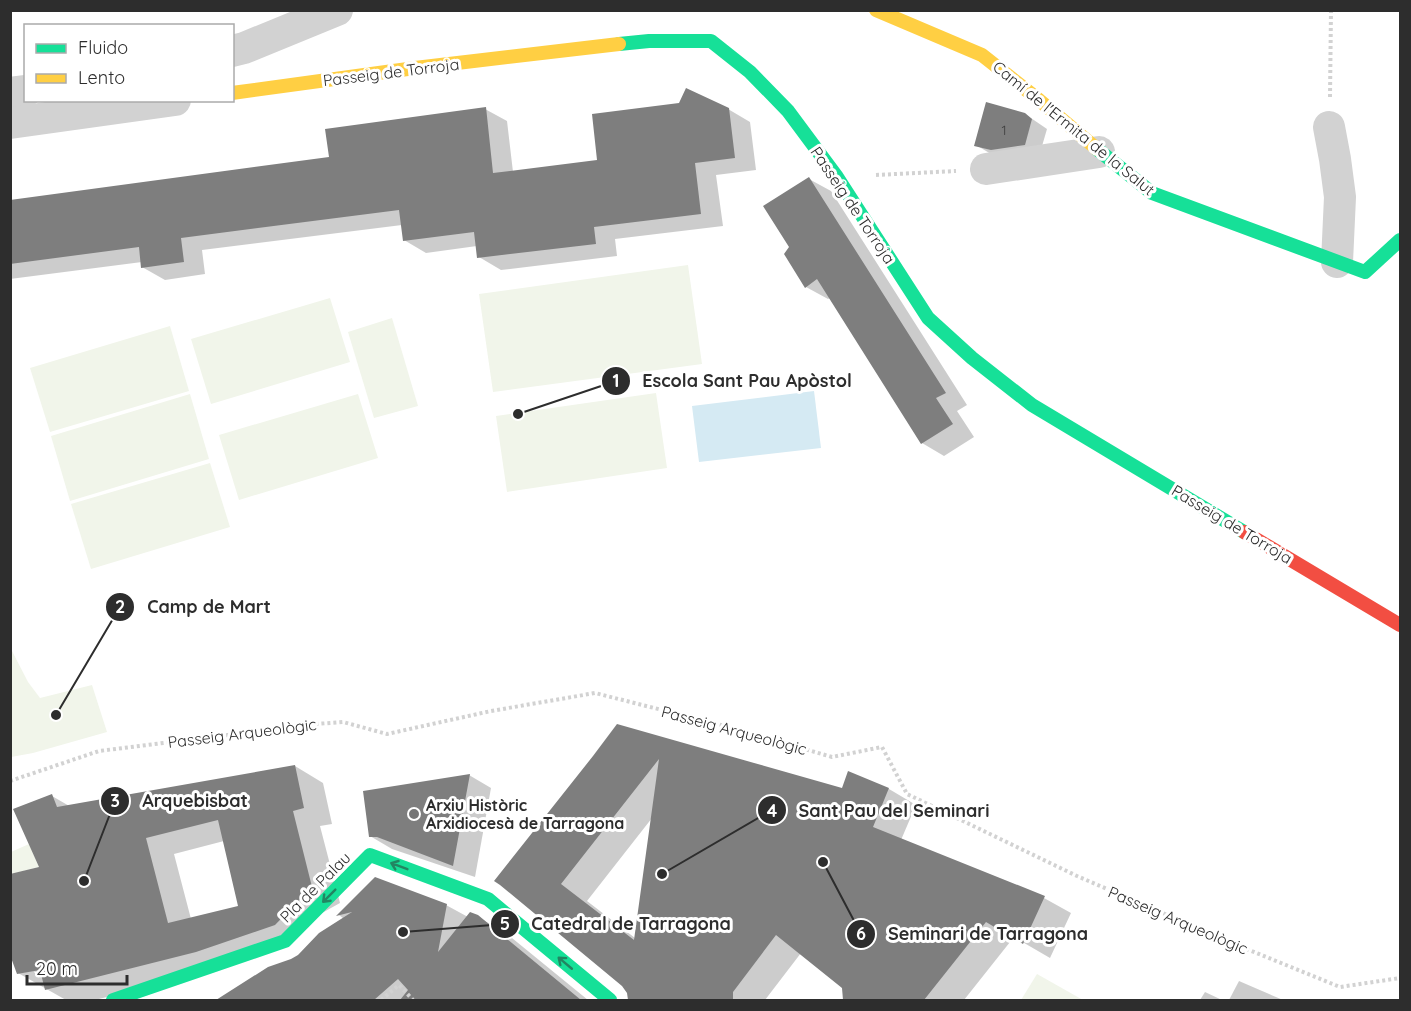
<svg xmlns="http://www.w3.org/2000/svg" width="1411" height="1011" font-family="Quicksand,sans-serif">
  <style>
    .green { fill: #f1f5ea }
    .water { fill: #d5eaf3 }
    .shadow { fill: #0003; fill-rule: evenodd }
    .building { fill: #7e7e7e; fill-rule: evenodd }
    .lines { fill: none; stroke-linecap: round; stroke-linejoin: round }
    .path { stroke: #d2d2d2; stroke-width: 4; stroke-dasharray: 3 3; stroke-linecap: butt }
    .street { stroke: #d2d2d2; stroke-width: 32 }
    .fast { stroke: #16e098; stroke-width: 14 }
    .slow { stroke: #ffcf43; stroke-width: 14 }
    .jam { stroke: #f24e42; stroke-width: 14 }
    .oneway { stroke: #228662 }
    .poi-dot { fill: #767676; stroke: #fff; stroke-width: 2 }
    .labels { text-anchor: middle; stroke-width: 6; stroke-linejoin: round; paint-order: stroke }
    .number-label { font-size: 14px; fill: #414141 }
    .street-label { font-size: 16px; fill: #2d2d2d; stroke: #fff }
    .poi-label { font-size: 16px; font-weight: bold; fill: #2d2d2d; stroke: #fff; text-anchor: start }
    .leader { fill: none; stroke: #2d2d2d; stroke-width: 2 }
    .callout-dot { fill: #2d2d2d; stroke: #fff; stroke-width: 2 }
    .mark-label { font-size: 18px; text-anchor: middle; font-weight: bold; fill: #fff }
    .callout-label { font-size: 18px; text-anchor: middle; font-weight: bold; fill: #2d2d2d; stroke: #fff; stroke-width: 6; stroke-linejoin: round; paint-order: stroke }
  </style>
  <rect width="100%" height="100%" fill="#fff"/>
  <!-- green -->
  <g class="green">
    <path d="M 688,265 L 702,364 L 493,392 L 479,294 Z"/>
    <path d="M 330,298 L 350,362 L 211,404 L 191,339 Z"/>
    <path d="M 392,318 L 418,406 L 374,418 L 348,332 Z"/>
    <path d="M 170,326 L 189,391 L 50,432 L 30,368 Z"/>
    <path d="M 656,393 L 667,468 L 507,492 L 496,416 Z"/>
    <path d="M 190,394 L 209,459 L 70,501 L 51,436 Z"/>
    <path d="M 358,394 L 378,458 L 239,500 L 219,435 Z"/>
    <path d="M 210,463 L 230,527 L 91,569 L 71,504 Z"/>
    <path d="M 11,649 L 28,682 L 40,698 L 92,685 L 107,732 L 33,753 L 11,757 Z"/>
    <path d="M 29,844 L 39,867 L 11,874 L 11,852 Z"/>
    <path d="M 1037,974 L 1083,1000 L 1021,1000 Z"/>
  </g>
  <!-- water -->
  <path class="water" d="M 814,391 L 821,448 L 699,462 L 692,406 Z"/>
  <!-- shadow -->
  <g class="shadow">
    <path d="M 485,109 L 507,121 L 513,172 L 599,161 L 728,109 L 750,122 L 756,170 L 716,175 L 723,226 L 615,239 L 617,256 L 501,270 L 479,257 L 477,246 L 426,253 L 404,240 L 402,225 L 202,250 L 205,274 L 165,280 L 142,267 L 142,262 L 10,279 L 10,202 L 330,158 Z"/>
    <path d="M 1025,114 L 1047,129 L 1040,153 L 991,154 L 976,145 Z"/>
    <path d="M 809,179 L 831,191 L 967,405 L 957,411 L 974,437 L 944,456 L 922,443 L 830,298 L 828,299 L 806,287 L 791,247 Z"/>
    <path d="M 618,725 L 843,790 L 849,773 L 889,789 L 916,805 L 901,840 L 1044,898 L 1071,913 L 1050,958 L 1014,937 L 964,1000 L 850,1000 L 854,995 L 801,953 L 765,1000 L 647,1000 L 501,883 ZM 652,818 L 635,938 L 587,901 Z"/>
    <path d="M 295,766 L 323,783 L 332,824 L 320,826 L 340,903 L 225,967 L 95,1000 L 66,1000 L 18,973 L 41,868 L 52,796 L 71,807 ZM 224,841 L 239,907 L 191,919 L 174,854 Z"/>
    <path d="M 469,775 L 491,788 L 475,877 L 392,849 L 370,836 Z"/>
    <path d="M 375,879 L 446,905 L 468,917 L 478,917 L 507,934 L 588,1000 L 219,1000 L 269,968 L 292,960 L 344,919 L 339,915 Z"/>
    <path d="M 1239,981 L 1283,1000 L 1229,1000 Z"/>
    <path d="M 1205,992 L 1222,1000 L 1200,1000 Z"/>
  </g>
  <!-- building -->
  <g class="building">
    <path d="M 686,88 L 729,108 L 735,158 L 695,163 L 701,214 L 594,227 L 596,244 L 477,258 L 474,232 L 403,241 L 399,210 L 181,238 L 184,262 L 141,268 L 139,247 L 10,264 L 10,200 L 329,157 L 325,129 L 486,107 L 493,173 L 597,160 L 592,114 L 679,103 Z"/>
    <path d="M 986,102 L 1025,113 L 1032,119 L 1025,145 L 991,150 L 974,146 Z"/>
    <path d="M 809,177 L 946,393 L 936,398 L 953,424 L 921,444 L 817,279 L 805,288 L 784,254 L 789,247 L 763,206 Z"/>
    <path d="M 617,724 L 842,788 L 848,771 L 889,788 L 873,827 L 1045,896 L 1023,944 L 986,922 L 924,1000 L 843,1000 L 842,988 L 776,935 L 733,992 L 733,1000 L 628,1000 L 627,993 L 622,986 L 500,885 L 494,881 L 593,756 ZM 659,759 L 634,940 L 561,884 Z"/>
    <path d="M 295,765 L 304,808 L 293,811 L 312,887 L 275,925 L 196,952 L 45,990 L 40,970 L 17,974 L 10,955 L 10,874 L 39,867 L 13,809 L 52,794 L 57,807 ZM 218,820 L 238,906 L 168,923 L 146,838 Z"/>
    <path d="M 470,774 L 453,866 L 377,837 L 369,837 L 363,791 Z"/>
    <path d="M 375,877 L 447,904 L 438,952 L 470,912 L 478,915 L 581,1000 L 400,1000 L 408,990 L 398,979 L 374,1000 L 216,1000 L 268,967 L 291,959 L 298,955 L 319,933 L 352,912 L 336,916 Z"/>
  </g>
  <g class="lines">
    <!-- path -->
    <g class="path">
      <path d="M 1330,97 L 1331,10"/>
      <path d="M 876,175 L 956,171"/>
      <path d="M 10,781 L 99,751 L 316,724 L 343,722 L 387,734 L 491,711 L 595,693 L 729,727 L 832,757 L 882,747 L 907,794 L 1077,876 L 1232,943 L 1340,987 L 1400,978"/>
      <path d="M 381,1000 L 399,985 L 413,1000"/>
    </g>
    <!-- street -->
    <g class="street">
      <path d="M 232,51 L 244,48 L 337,10"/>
      <path d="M 10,93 L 26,91"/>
      <path d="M 10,123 L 175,100"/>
      <path d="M 1329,127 L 1335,159 L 1340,197 L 1337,262"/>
      <path d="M 986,169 L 1099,152"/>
    </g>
    <!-- fast -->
    <g class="fast">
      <path d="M 619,44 L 649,41 L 711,41 L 750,72 L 788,111 L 837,177 L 928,318 L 972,358 L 1032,405 L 1244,532"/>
      <path d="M 1097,149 L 1152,193 L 1365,272 L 1400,240"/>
      <path d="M 113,1000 L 285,941 L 370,855 L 488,899 L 610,1000"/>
    </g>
    <!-- slow -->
    <g class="slow">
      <path d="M 876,10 L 982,55 L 1039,100 L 1097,149"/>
      <path d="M 232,93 L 415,68 L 619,44"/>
    </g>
    <!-- jam -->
    <path class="jam" d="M 1244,532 L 1400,625"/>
  </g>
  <!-- one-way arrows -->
  <defs><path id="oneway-shaft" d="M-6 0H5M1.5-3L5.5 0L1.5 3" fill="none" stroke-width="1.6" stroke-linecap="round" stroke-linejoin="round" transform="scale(1.5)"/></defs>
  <g class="oneway">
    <use href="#oneway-shaft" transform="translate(399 866) rotate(-159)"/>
    <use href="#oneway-shaft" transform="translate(329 896) rotate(135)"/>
    <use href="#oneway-shaft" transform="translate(565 963) rotate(-140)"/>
  </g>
  <!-- markers -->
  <circle class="poi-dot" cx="414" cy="814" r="6"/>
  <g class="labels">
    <!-- number labels -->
    <g class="number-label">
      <text x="1004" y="135">1</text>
    </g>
    <!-- street labels -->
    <g class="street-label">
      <text transform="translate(391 72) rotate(-7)" y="6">Passeig de Torroja</text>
      <text transform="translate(1074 128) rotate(39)" y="6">Camí de l'Ermita de la Salut</text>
      <text transform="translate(853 205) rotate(56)" y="6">Passeig de Torroja</text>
      <text transform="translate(1232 524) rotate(31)" y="6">Passeig de Torroja</text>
      <text transform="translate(734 730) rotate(15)" y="6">Passeig Arqueològic</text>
      <text transform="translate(242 733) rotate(-7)" y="6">Passeig Arqueològic</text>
      <text transform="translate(315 887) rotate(-45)" y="6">Pla de Palau</text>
      <text transform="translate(1178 920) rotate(23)" y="6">Passeig Arqueològic</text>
    </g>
    <!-- poi labels -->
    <g class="poi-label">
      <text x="426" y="811">Arxiu Històric<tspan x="426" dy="18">Arxidiocesà de Tarragona</tspan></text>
    </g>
  </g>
  <!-- callouts -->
  <path class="leader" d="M518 414L616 381M56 715L120 607M84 881L115 801M662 874L772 810M403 932L505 924M823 862L861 934"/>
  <g class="callout-dot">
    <circle cx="518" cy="414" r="6"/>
    <circle cx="56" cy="715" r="6"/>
    <circle cx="84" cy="881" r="6"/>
    <circle cx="662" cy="874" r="6"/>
    <circle cx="403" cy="932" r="6"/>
    <circle cx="823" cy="862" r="6"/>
    <circle cx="616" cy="381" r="15"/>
    <circle cx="120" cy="607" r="15"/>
    <circle cx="115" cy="801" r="15"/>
    <circle cx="772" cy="810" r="15"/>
    <circle cx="505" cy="924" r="15"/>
    <circle cx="861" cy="934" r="15"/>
  </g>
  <g class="mark-label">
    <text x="616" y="387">1</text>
    <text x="120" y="613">2</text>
    <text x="115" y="807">3</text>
    <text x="772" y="817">4</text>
    <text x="505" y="930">5</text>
    <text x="861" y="940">6</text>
  </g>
  <g class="callout-label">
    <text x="747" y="387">Escola Sant Pau Apòstol</text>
    <text x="209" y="613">Camp de Mart</text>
    <text x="195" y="807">Arquebisbat</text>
    <text x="894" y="817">Sant Pau del Seminari</text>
    <text x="631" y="930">Catedral de Tarragona</text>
    <text x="988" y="940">Seminari de Tarragona</text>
  </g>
  <!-- border -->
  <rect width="1411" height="1011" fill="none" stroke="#2d2d2d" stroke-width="24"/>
  <!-- legend -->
  <rect x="24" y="24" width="210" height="78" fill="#ffffff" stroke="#ababab" stroke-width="1.5"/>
  <rect x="36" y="44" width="30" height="9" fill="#16e098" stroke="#ababab" stroke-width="1.5"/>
  <text x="78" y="54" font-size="18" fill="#2d2d2d">Fluido</text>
  <rect x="36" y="74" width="30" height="9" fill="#ffcf43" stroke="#ababab" stroke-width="1.5"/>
  <text x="78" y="84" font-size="18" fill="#2d2d2d">Lento</text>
  <!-- scale -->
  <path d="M27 975v9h100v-9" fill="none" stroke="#2d2d2d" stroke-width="3"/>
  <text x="36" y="975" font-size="18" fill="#2d2d2d" stroke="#ffffff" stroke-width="4.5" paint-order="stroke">20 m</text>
</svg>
